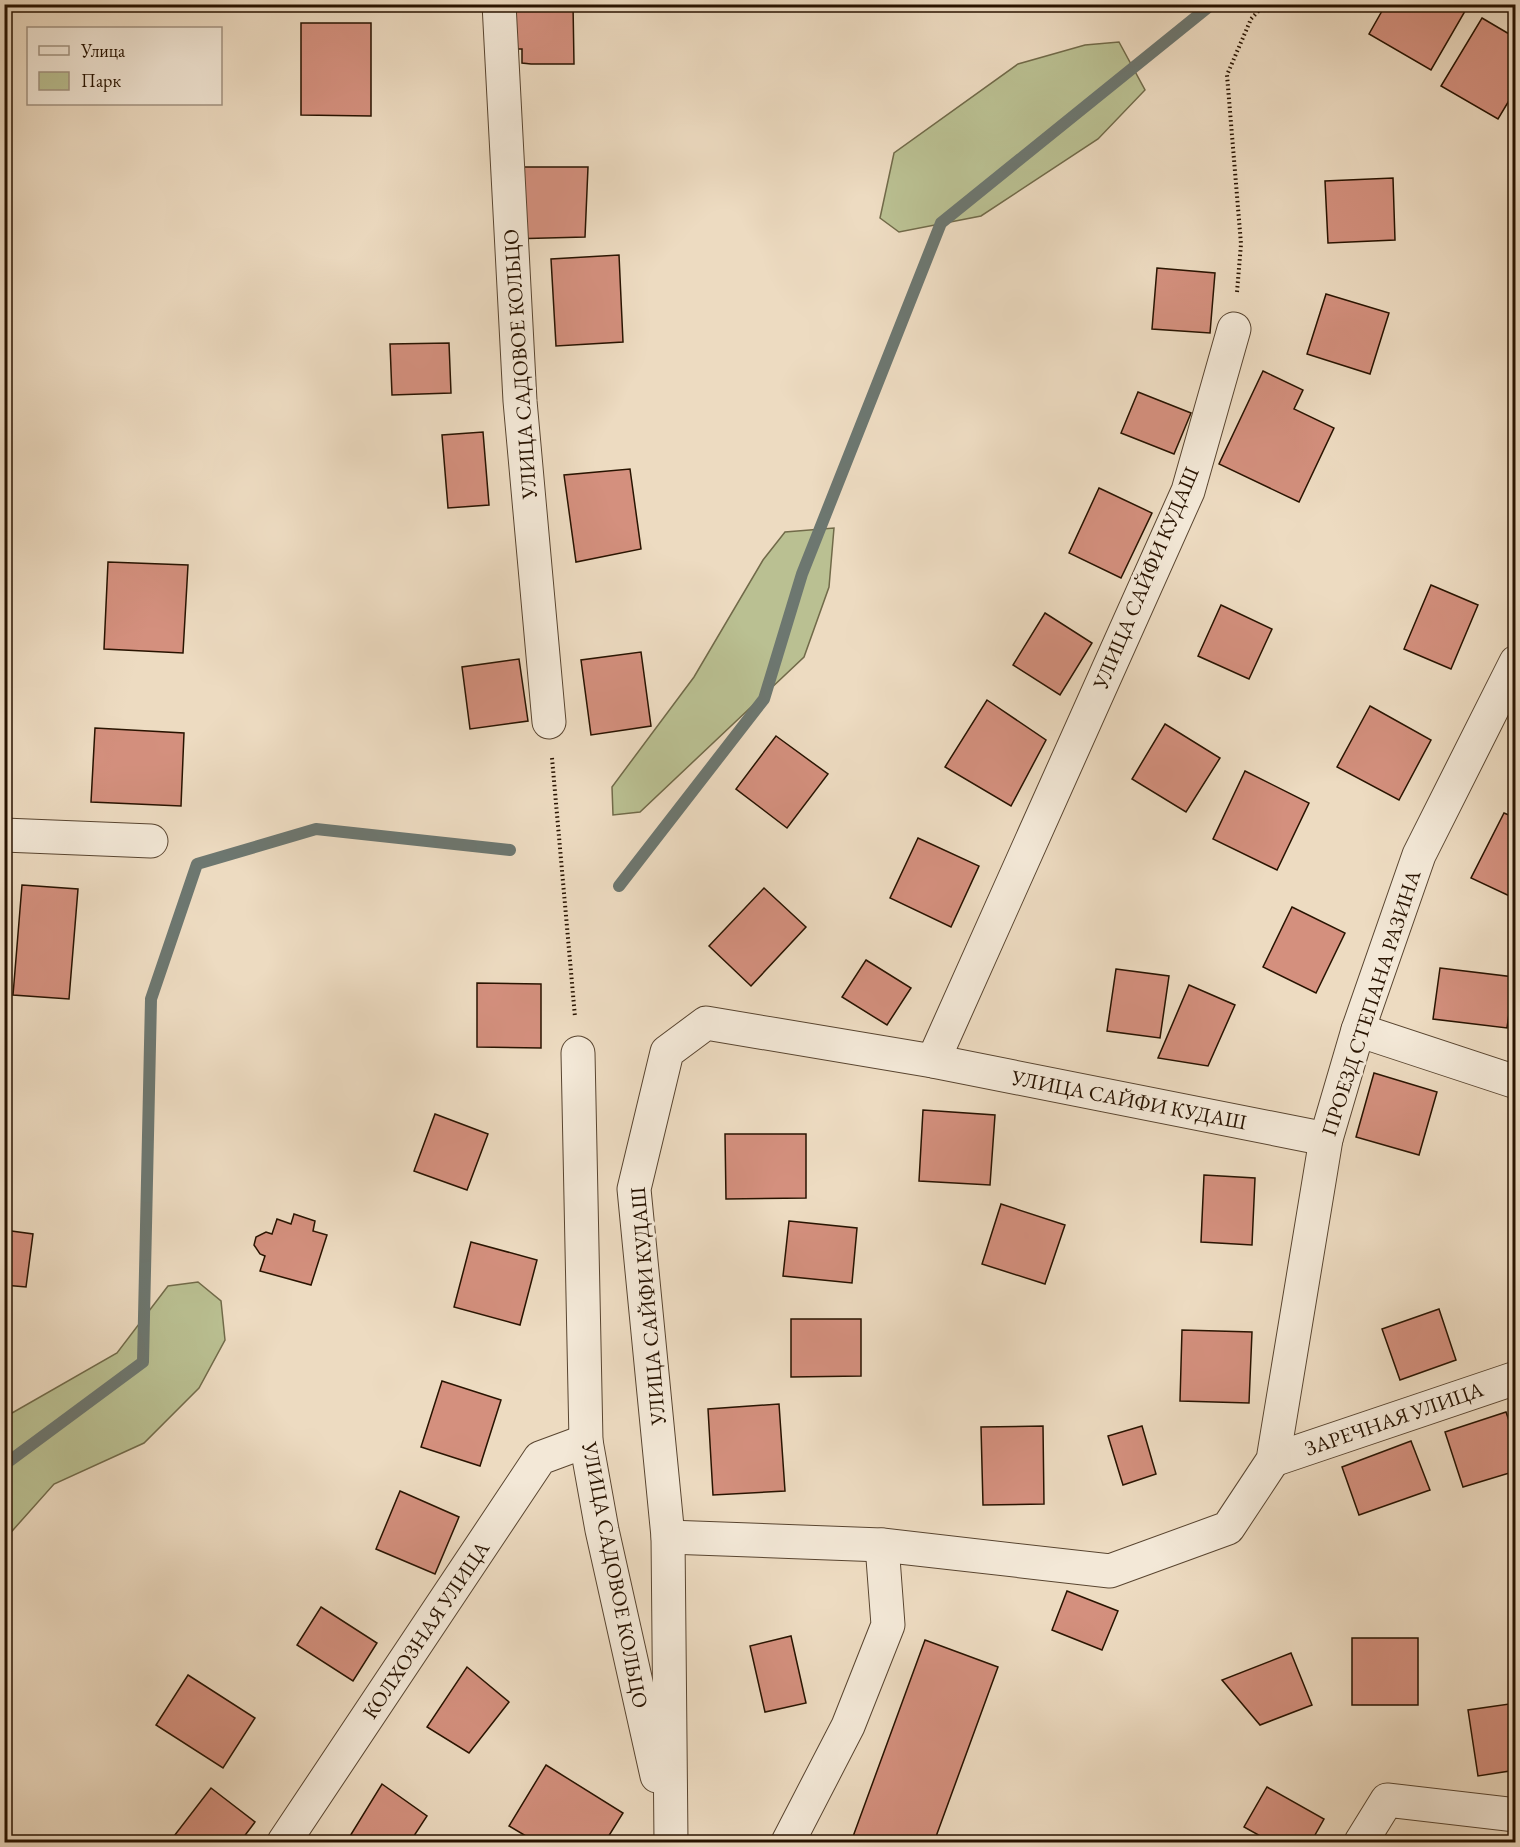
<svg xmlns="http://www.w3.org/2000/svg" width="1520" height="1847" font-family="'EB Garamond',serif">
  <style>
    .green { fill: #bac092; stroke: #716a49; stroke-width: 1.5 }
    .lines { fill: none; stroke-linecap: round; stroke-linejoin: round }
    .stream { stroke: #6d7770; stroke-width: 12 }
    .building { fill: #d4907e; stroke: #281300; stroke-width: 1.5 }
    .minor-casing { stroke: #594530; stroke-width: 35 }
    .path { stroke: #281300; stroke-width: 4; stroke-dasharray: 1.5 3; stroke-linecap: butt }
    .minor { stroke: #f3e8d7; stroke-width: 33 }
    .labels { text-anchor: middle; stroke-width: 6; stroke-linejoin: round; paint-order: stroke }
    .street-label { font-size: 21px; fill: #281300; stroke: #f3e8d7 }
  </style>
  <rect width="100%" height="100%" fill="#eddbc1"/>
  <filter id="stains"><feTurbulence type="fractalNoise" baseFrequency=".00333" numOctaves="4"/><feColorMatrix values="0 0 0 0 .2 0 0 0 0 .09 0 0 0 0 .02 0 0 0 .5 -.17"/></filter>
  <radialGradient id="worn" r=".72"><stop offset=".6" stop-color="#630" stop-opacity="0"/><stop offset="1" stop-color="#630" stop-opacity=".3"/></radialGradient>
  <!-- green -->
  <g class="green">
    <path d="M 1119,42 L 1145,90 L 1098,139 L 981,216 L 899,232 L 880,218 L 894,153 L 1018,64 L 1085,45 Z"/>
    <path d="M 834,528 L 829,587 L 804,657 L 640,812 L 613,815 L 612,787 L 694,677 L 763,560 L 785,532 Z"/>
    <path d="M 198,1282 L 221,1301 L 225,1340 L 199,1388 L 144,1443 L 54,1484 L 5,1539 L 5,1417 L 117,1353 L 168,1286 Z"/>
  </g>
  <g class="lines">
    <!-- stream -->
    <g class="stream">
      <path d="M 619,886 L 764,699 L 802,574 L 941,223 L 1212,4"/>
      <path d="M 4,1465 L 143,1362 L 151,999 L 197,864 L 316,829 L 510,850"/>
    </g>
  </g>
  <!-- building -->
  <g class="building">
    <path d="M 491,4 L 573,4 L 574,64 L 531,64 L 522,63 L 522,49 L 492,49 Z"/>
    <path d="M 1386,4 L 1465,4 L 1468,6 L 1431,70 L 1369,34 Z"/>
    <path d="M 1482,18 L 1516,38 L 1516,89 L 1498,119 L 1441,86 Z"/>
    <path d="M 301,23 L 371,23 L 371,116 L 301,115 Z"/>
    <path d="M 509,167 L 588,167 L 585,237 L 508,239 Z"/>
    <path d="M 1393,178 L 1395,240 L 1328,243 L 1325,181 Z"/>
    <path d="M 619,255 L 623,342 L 556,346 L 551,259 Z"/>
    <path d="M 1157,268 L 1215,273 L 1210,333 L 1152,329 Z"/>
    <path d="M 1326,294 L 1389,313 L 1370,374 L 1307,354 Z"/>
    <path d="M 449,343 L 451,393 L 392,395 L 390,344 Z"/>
    <path d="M 1263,371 L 1303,390 L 1294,409 L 1334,428 L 1299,502 L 1219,464 Z"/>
    <path d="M 1138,392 L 1191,413 L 1174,454 L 1121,433 Z"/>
    <path d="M 483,432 L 489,505 L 448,508 L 442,435 Z"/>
    <path d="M 630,469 L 641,549 L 576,562 L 564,475 Z"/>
    <path d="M 1099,488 L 1152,513 L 1121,578 L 1069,553 Z"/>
    <path d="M 108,562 L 188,565 L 183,653 L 104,649 Z"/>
    <path d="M 1431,585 L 1478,605 L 1451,669 L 1404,649 Z"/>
    <path d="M 1221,605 L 1272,629 L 1249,679 L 1198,656 Z"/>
    <path d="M 1045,613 L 1092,643 L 1060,695 L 1013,665 Z"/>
    <path d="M 641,652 L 651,726 L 591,735 L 581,660 Z"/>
    <path d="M 519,659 L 528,721 L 470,729 L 462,667 Z"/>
    <path d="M 987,700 L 1046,740 L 1011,806 L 945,767 Z"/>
    <path d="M 1370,706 L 1431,740 L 1399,800 L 1337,767 Z"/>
    <path d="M 1165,724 L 1220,758 L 1186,812 L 1132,779 Z"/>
    <path d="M 95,728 L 184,733 L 181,806 L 91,802 Z"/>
    <path d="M 776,736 L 828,774 L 787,828 L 736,789 Z"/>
    <path d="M 1245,771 L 1309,803 L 1277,870 L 1213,839 Z"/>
    <path d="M 1504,813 L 1516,818 L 1516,899 L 1471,878 Z"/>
    <path d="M 918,838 L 979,866 L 951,927 L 890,898 Z"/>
    <path d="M 22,885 L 78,889 L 69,999 L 13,995 Z"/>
    <path d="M 764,888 L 806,927 L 751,986 L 709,946 Z"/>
    <path d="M 1292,907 L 1345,933 L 1316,993 L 1263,967 Z"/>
    <path d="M 866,960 L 911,988 L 887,1025 L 842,997 Z"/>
    <path d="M 1440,968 L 1514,977 L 1507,1028 L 1433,1019 Z"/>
    <path d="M 1116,969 L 1169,976 L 1160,1038 L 1107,1031 Z"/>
    <path d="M 477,983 L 541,984 L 541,1048 L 477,1047 Z"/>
    <path d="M 1189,985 L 1235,1005 L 1208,1066 L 1158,1058 Z"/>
    <path d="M 1374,1073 L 1437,1092 L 1419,1155 L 1356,1137 Z"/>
    <path d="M 923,1110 L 995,1115 L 990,1185 L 919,1181 Z"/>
    <path d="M 435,1114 L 488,1134 L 467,1190 L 414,1171 Z"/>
    <path d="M 725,1134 L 806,1134 L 806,1198 L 726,1199 Z"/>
    <path d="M 1204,1175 L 1255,1178 L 1252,1245 L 1201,1242 Z"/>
    <path d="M 1001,1204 L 1065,1225 L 1045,1284 L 982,1264 Z"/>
    <path d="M 294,1214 L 315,1221 L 313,1231 L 327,1235 L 311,1285 L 260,1271 L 265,1256 L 260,1254 L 254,1245 L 256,1237 L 266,1232 L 272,1234 L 277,1219 L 291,1224 Z"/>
    <path d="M 789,1221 L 857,1228 L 852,1283 L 783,1276 Z"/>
    <path d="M 4,1230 L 33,1234 L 26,1287 L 4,1285 Z"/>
    <path d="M 471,1242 L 537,1260 L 520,1325 L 454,1307 Z"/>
    <path d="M 1439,1309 L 1456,1360 L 1400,1380 L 1382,1329 Z"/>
    <path d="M 791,1319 L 861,1319 L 861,1376 L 791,1377 Z"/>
    <path d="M 1182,1330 L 1252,1332 L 1249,1403 L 1180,1401 Z"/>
    <path d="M 442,1381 L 501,1400 L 480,1466 L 421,1447 Z"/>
    <path d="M 779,1404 L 785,1491 L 713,1495 L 708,1409 Z"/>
    <path d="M 1506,1412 L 1516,1441 L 1516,1471 L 1463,1487 L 1445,1432 Z"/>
    <path d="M 1043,1426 L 1044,1504 L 983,1505 L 981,1427 Z"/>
    <path d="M 1142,1426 L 1156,1474 L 1123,1485 L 1108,1436 Z"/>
    <path d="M 1411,1441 L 1430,1490 L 1359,1515 L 1342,1467 Z"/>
    <path d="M 400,1491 L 459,1517 L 435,1574 L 376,1549 Z"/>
    <path d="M 1067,1591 L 1118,1611 L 1102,1650 L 1052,1630 Z"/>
    <path d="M 321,1607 L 377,1643 L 353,1681 L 297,1645 Z"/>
    <path d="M 791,1636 L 806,1703 L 765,1712 L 750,1646 Z"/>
    <rect x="1352" y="1638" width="66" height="67"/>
    <path d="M 925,1640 L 998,1667 L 934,1842 L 851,1842 Z"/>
    <path d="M 1291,1653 L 1312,1705 L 1260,1725 L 1222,1680 Z"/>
    <path d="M 467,1667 L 509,1702 L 469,1753 L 427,1727 Z"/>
    <path d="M 188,1675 L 255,1718 L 223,1768 L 156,1725 Z"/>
    <path d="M 1516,1703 L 1516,1770 L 1478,1776 L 1468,1710 Z"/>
    <path d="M 546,1765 L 623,1813 L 605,1842 L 536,1842 L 509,1826 Z"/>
    <path d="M 382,1784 L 427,1816 L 410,1842 L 349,1842 L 347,1841 Z"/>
    <path d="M 1267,1787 L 1324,1819 L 1311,1842 L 1271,1842 L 1244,1827 Z"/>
    <path d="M 211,1788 L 255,1822 L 240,1842 L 175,1842 L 171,1840 Z"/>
  </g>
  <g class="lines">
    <defs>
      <g id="minor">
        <path d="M 499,4 L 520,401 L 549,722"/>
        <path d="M 4,835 L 151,841"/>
        <path d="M 1358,1030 L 1516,1082"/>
        <path d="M 578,1053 L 586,1441 L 602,1530 L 657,1776"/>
        <path d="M 933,1061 L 1188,491 L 1234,329"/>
        <path d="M 1273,1460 L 1516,1378"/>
        <path d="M 668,1537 L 882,1545 L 1110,1571 L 1228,1528 L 1273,1460 L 1326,1139 L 1358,1030 L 1419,855 L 1516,662"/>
        <path d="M 671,1841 L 668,1537 L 634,1189 L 667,1052 L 706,1023 L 933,1061 L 1326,1139"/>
        <path d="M 284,1842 L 540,1458 L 586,1441"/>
        <path d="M 788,1842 L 848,1726 L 888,1625 L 882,1545"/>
        <path d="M 1361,1842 L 1387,1800 L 1516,1815"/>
      </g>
    </defs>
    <!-- minor casing -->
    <use href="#minor" class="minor-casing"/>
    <!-- path -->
    <g class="path">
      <path d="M 1237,292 L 1241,244 L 1227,75 L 1251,19 L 1265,4"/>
      <path d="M 552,758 L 575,1017"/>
    </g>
    <!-- minor -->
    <use href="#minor" class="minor"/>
  </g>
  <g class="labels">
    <!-- street labels -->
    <g class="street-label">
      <text transform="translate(520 364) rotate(-94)" y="7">УЛИЦА САДОВОЕ КОЛЬЦО</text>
      <text transform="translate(1146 578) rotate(-67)" y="7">УЛИЦА САЙФИ КУДАШ</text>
      <text transform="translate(1371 1003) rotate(-72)" y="7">ПРОЕЗД СТЕПАНА РАЗИНА</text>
      <text transform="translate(1129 1100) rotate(11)" y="7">УЛИЦА САЙФИ КУДАШ</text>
      <text transform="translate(648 1306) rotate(-95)" y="7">УЛИЦА САЙФИ КУДАШ</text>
      <text transform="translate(1394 1419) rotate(-19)" y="7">ЗАРЕЧНАЯ УЛИЦА</text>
      <text transform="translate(615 1575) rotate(79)" y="7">УЛИЦА САДОВОЕ КОЛЬЦО</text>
      <text transform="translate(426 1630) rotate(-56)" y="7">КОЛХОЗНАЯ УЛИЦА</text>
    </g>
  </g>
  <!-- margin -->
  <rect width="1520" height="1847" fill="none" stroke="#eddbc1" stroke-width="24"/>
  <rect x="6" y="6" width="1508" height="1835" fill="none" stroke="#281300" stroke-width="3"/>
  <rect x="12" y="12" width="1496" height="1823" fill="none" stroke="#281300" stroke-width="1.5"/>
  <!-- legend -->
  <rect x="27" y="27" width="195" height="78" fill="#f3e8d7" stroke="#a29381" stroke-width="1.5"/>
  <rect x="39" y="46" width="30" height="9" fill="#f3e8d7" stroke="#a29381" stroke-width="1.5"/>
  <text x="81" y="57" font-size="18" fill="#281300">Улица</text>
  <rect x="39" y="72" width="30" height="18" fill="#bac092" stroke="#a29381" stroke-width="1.5"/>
  <text x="81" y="87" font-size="18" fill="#281300">Парк</text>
  <rect width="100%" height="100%" filter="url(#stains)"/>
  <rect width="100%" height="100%" fill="url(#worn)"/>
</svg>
